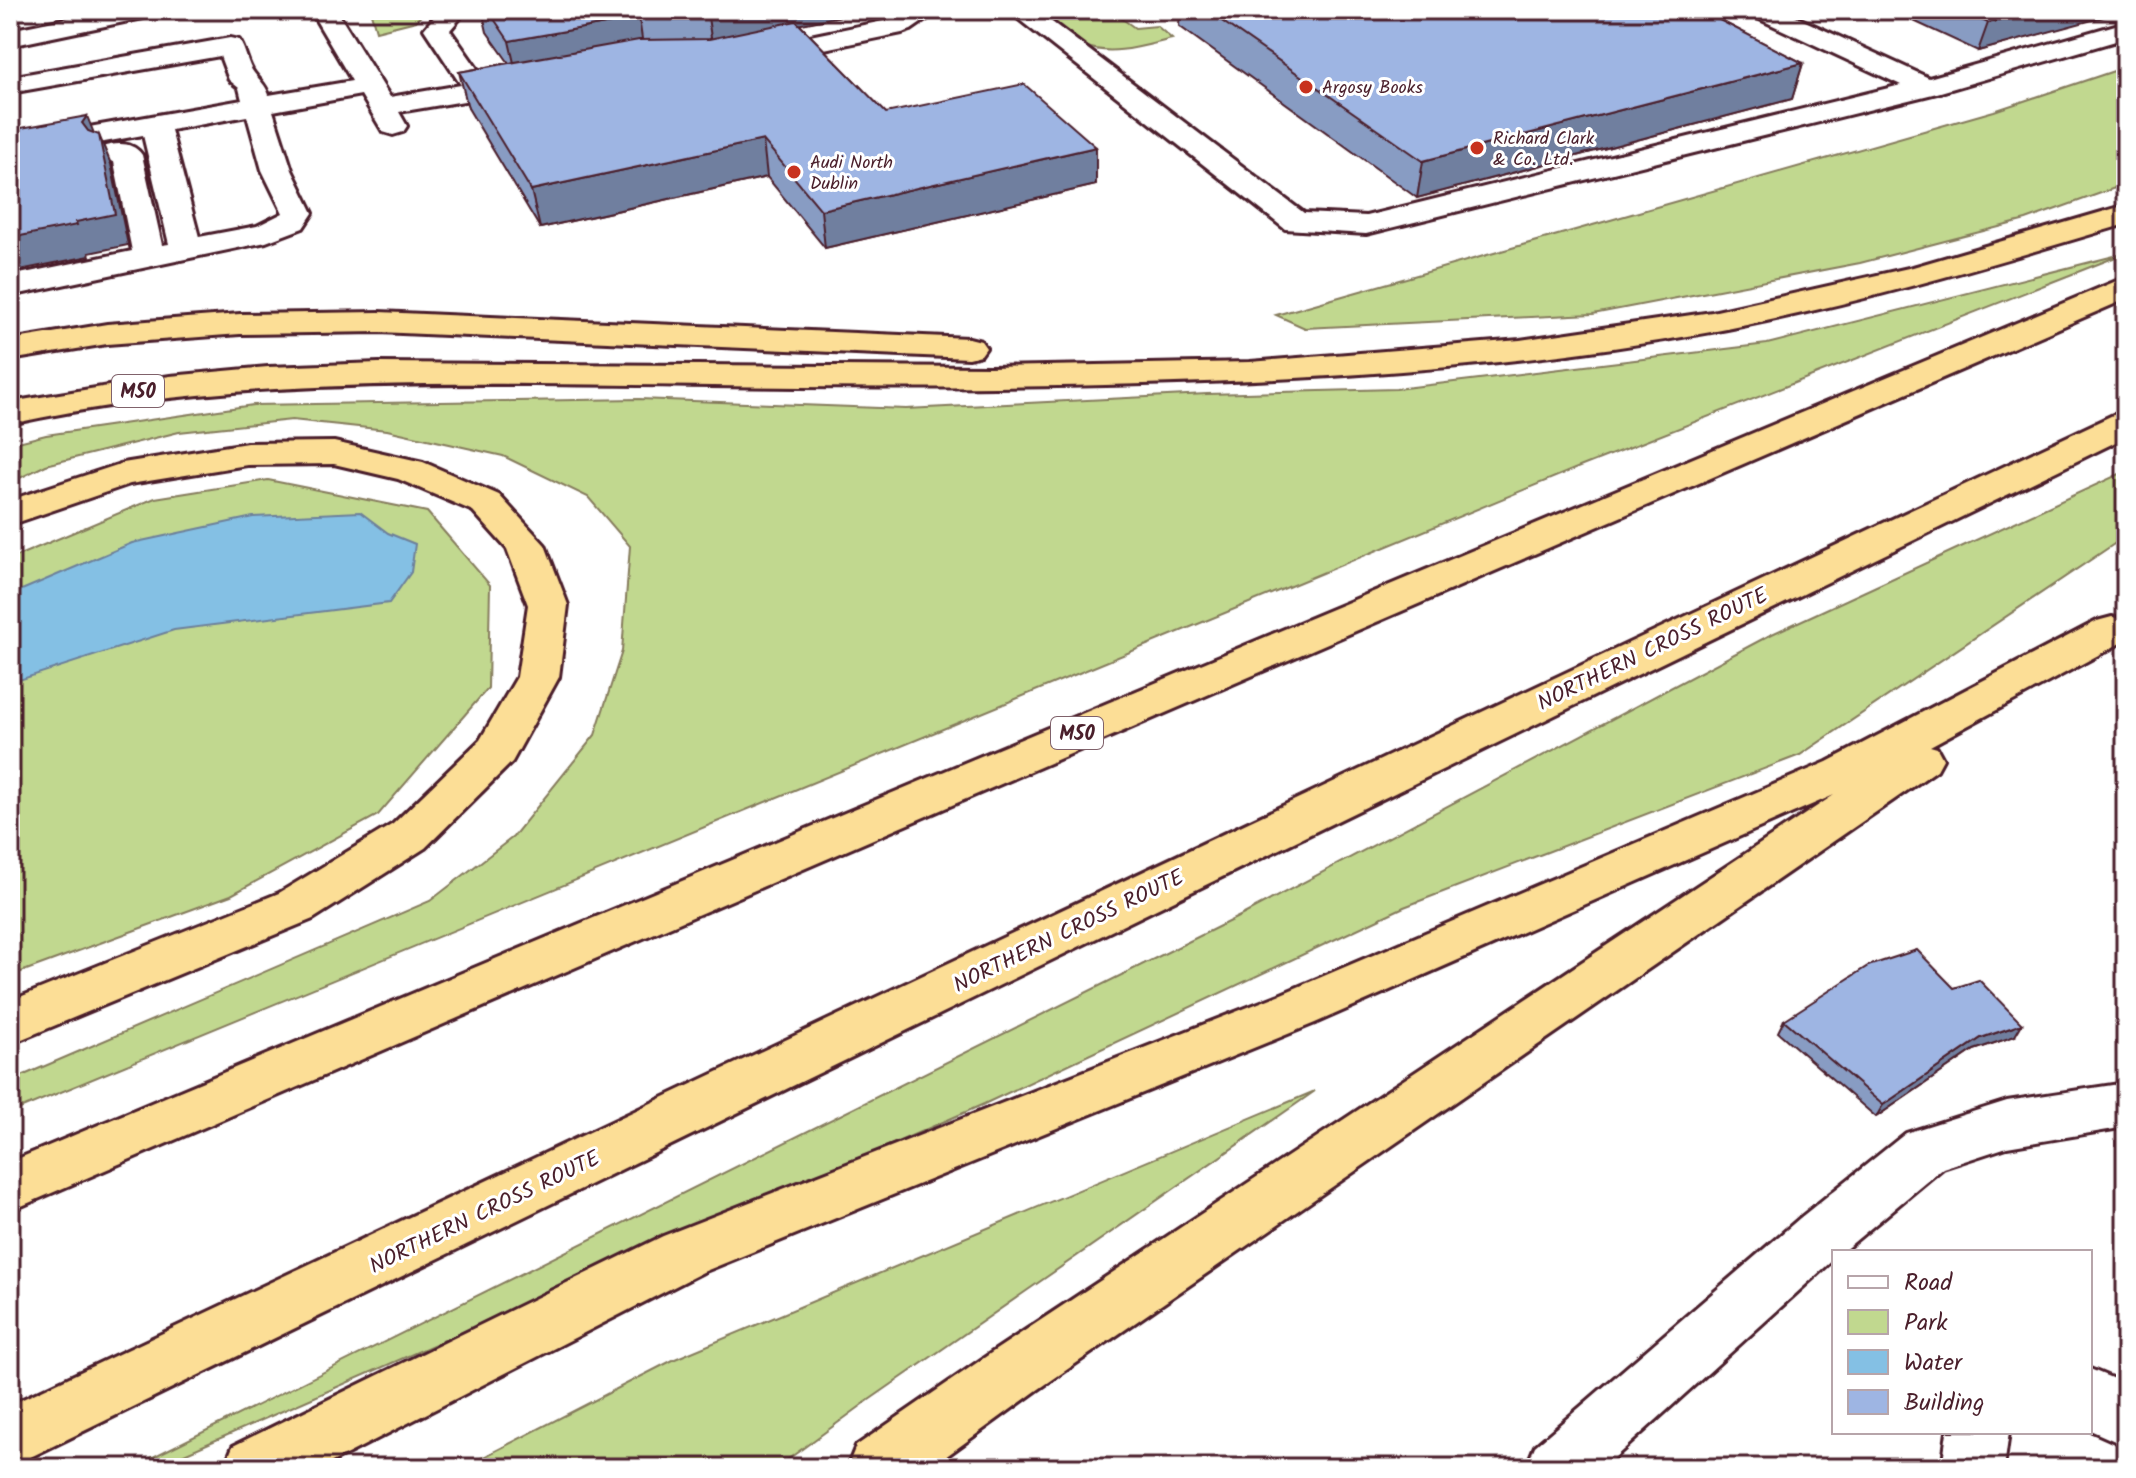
<svg xmlns="http://www.w3.org/2000/svg" width="2136" height="1478" font-family="Kalam,sans-serif">
  <style>
    .green { fill: #c1d88f; stroke: #867c5d; stroke-width: 2 }
    .water { fill: #84c0e4; stroke: #6d809a; stroke-width: 2 }
    .lines { fill: none; stroke-linecap: round; stroke-linejoin: round }
    .minor-casing { stroke: #4a1f2b; stroke-width: 6 }
    .highway-casing { stroke: #4a1f2b; stroke-width: 6 }
    .minor { fill: #fff; fill-rule: evenodd }
    .highway { fill: #fcde96; fill-rule: evenodd }
    .wall { fill: #889cc3; stroke: #4a1f2b; stroke-width: 2 }
    .shaded-wall { fill: #6f7f9f; stroke: #4a1f2b; stroke-width: 2 }
    .building { fill: #9eb5e3; stroke: #4a1f2b; stroke-width: 2 }
    .poi-dot { fill: #c8321e; stroke: #fff; stroke-width: 3 }
    .labels { text-anchor: middle; stroke-width: 6; stroke-linejoin: round; paint-order: stroke }
    .far-poi-label { font-size: 18px; fill: #4a1f2b; stroke: #fff; text-anchor: start }
    .shield { fill: #fff; stroke: #80626b; stroke-width: 2 }
    .shield-label { font-size: 20px; font-weight: bold; fill: #4a1f2b }
    .street-label { font-size: 22px; fill: #4a1f2b; stroke: #fff }
  </style>
  <rect width="100%" height="100%" fill="#fff"/>
  <filter id="ink" filterUnits="userSpaceOnUse"><feTurbulence type="fractalNoise" baseFrequency=".0125" numOctaves="2"/><feDisplacementMap in="SourceGraphic" scale="16" xChannelSelector="R" yChannelSelector="G"/><feConvolveMatrix kernelMatrix="1 2 1 2 8 2 1 2 1" color-interpolation-filters="sRGB"/></filter>
  <g filter="url(#ink)">
    <!-- green -->
    <g class="green">
      <path d="M 370,10 L 426,10 L 416,21 L 376,31 Z"/>
      <path d="M 1041,10 L 1110,10 L 1135,28 L 1157,26 L 1172,39 C 1146,45 1112,57 1085,46 C 1070,39 1054,21 1041,10 Z"/>
      <path d="M 2126,67 L 2126,184 L 2026,220 L 1860,263 L 1593,314 L 1305,328 L 1276,315 L 1994,111 Z"/>
      <path d="M 2126,253 L 1577,468 L 10,1113 L 10,1081 L 430,901 L 513,837 L 595,735 L 622,651 L 630,546 L 588,497 L 503,456 L 387,430 L 292,420 L 179,432 L 46,465 L 10,483 L 10,444 L 46,435 L 253,405 L 639,399 L 906,409 L 1207,394 L 1396,389 L 1767,344 Z"/>
      <path d="M 2126,471 L 2126,536 L 1800,755 L 1404,907 L 984,1104 L 152,1468 L 131,1468 L 1244,914 L 1772,634 Z"/>
      <path d="M 268,480 L 427,512 L 490,585 L 488,688 L 378,815 L 231,895 L 10,976 L 10,559 L 155,498 Z"/>
      <path d="M 1315,1091 L 869,1400 L 776,1468 L 462,1468 L 675,1359 Z"/>
    </g>
    <!-- water -->
    <path class="water" d="M 360,512 L 388,533 L 415,544 L 411,572 L 389,603 L 174,630 L 10,683 L 10,595 L 132,543 L 253,517 Z"/>
    <g class="lines">
      <defs>
        <g id="minor">
          <path d="M 107,10 L 156,10 L 152,15 L 143,18 L 10,46 L 10,30 Z"/>
          <path d="M 310,10 L 336,10 L 390,97 L 461,85 L 424,29 L 440,10 L 467,10 L 450,30 L 488,84 L 515,81 L 525,83 L 529,89 L 525,95 C 509,99 492,103 476,99 L 399,112 L 407,126 L 403,132 L 393,135 L 383,132 L 361,95 L 273,111 L 292,170 L 313,213 L 303,228 L 266,242 L 10,296 L 10,276 L 132,251 L 114,162 L 102,159 L 97,153 L 102,147 C 117,143 132,141 142,155 L 162,245 L 169,244 L 143,135 L 10,159 L 10,141 L 242,100 L 239,88 L 229,80 L 220,56 L 10,93 L 10,77 L 230,38 L 239,40 C 246,50 247,64 254,73 C 260,81 265,84 269,95 L 352,81 ZM 247,116 L 262,170 L 283,213 L 257,226 L 199,237 L 171,130 Z"/>
          <path d="M 904,10 L 940,10 L 911,30 L 902,33 L 761,62 L 752,60 L 748,54 L 752,48 L 761,46 L 893,19 Z"/>
          <path d="M 1007,10 L 1036,10 L 1304,213 L 1366,216 L 1901,85 L 1751,15 L 1747,10 L 1781,10 L 1929,78 L 2126,22 L 2126,38 L 1937,93 L 1366,234 L 1285,229 Z"/>
          <path d="M 2126,1083 L 2126,1127 L 2007,1147 L 1943,1168 L 1842,1252 L 1834,1252 L 1834,1259 L 1603,1468 L 1526,1468 L 1535,1446 L 1800,1218 L 1906,1133 L 2007,1101 Z"/>
          <path d="M 2090,1369 L 2126,1384 L 2126,1446 L 2090,1430 Z"/>
          <path d="M 1947,1432 L 2009,1432 L 2004,1468 L 1942,1468 Z"/>
        </g>
        <g id="highway">
          <path d="M 2126,205 L 2126,224 C 1989,265 1852,306 1711,332 C 1475,375 1234,384 995,387 C 841,389 687,385 533,384 C 357,383 183,386 10,424 L 10,402 L 170,376 L 268,367 L 379,363 L 990,367 L 1250,362 L 1520,340 L 1712,312 L 1913,267 Z"/>
          <path d="M 2126,277 L 2126,299 L 10,1211 L 10,1162 Z"/>
          <path d="M 379,312 L 969,338 L 981,341 L 986,348 L 981,355 L 969,358 L 379,332 L 240,334 L 107,344 L 10,360 L 10,340 L 107,324 L 240,314 Z"/>
          <path d="M 2126,412 L 2126,437 L 10,1467 L 10,1405 L 2113,415 Z"/>
          <path d="M 334,442 L 423,462 L 499,495 L 545,545 L 568,605 L 559,677 L 512,762 L 425,848 L 313,919 L 10,1044 L 10,1001 L 279,893 L 393,824 L 480,740 L 517,677 L 528,605 L 507,549 L 473,511 L 398,479 L 334,464 L 247,465 L 130,484 L 10,525 L 10,500 L 123,463 L 247,443 Z"/>
          <path d="M 2112,617 L 2126,620 L 2126,640 L 1930,746 L 1937,748 L 1943,759 L 1937,770 L 1036,1391 L 930,1468 L 847,1468 L 856,1446 L 994,1351 L 1834,795 L 1315,1023 L 703,1272 L 320,1468 L 224,1468 L 233,1446 L 663,1236 L 1279,995 L 1827,762 L 2097,621 Z"/>
        </g>
      </defs>
      <!-- minor casing -->
      <use href="#minor" class="minor-casing"/>
      <!-- highway casing -->
      <use href="#highway" class="highway-casing"/>
      <!-- minor -->
      <use href="#minor" class="minor"/>
      <!-- highway -->
      <use href="#highway" class="highway"/>
    </g>
    <!-- wall -->
    <g class="wall">
      <path d="M 482,10 L 866,10 L 866,11 L 799,24 L 886,113 L 1096,147 L 1096,185 L 825,248 L 767,177 L 540,228 L 468,108 L 459,72 L 509,63 L 487,32 Z"/>
      <path d="M 1180,10 L 1700,10 L 1803,63 L 1792,99 L 1417,198 L 1179,26 Z"/>
      <path d="M 1890,10 L 2126,10 L 1978,51 Z"/>
      <path d="M 1954,988 L 2015,1036 L 1974,1050 L 1876,1117 L 1778,1032 L 1784,1020 Z"/>
    </g>
    <!-- shaded-wall -->
    <g class="shaded-wall">
      <path d="M 746,10 L 866,10 L 866,11 L 782,28 L 713,52 L 708,17 Z"/>
      <path d="M 2038,10 L 2126,10 L 2126,11 L 1978,51 L 1988,23 Z"/>
      <path d="M 639,18 L 644,53 L 517,76 L 509,41 Z"/>
      <path d="M 1803,63 L 1792,99 L 1417,198 L 1423,161 Z"/>
      <path d="M 87,116 L 99,146 L 82,123 Z"/>
      <path d="M 99,135 L 111,164 L 128,245 L 89,253 L 90,256 L 10,272 L 10,238 L 76,222 Z"/>
      <path d="M 763,140 L 767,177 L 540,228 L 531,190 Z"/>
      <path d="M 1096,147 L 1096,185 L 825,248 L 821,210 Z"/>
      <path d="M 2022,1024 L 2015,1036 L 1974,1050 L 1876,1117 L 1883,1105 L 1981,1038 Z"/>
    </g>
    <!-- building -->
    <g class="building">
      <path d="M 488,10 L 746,10 L 708,17 L 639,18 L 509,41 Z"/>
      <path d="M 1206,10 L 1700,10 L 1803,63 L 1423,161 Z"/>
      <path d="M 1959,10 L 2038,10 L 1988,23 Z"/>
      <path d="M 796,21 L 886,113 L 1024,84 L 1096,147 L 821,210 L 763,140 L 531,190 L 459,72 L 639,40 L 709,39 Z"/>
      <path d="M 87,116 L 82,123 L 88,131 L 99,135 L 115,214 L 76,222 L 77,225 L 10,238 L 10,130 Z"/>
      <path d="M 1917,950 L 1954,988 L 1979,980 L 2022,1024 L 1981,1038 L 1883,1105 L 1784,1020 L 1868,966 Z"/>
    </g>
  </g>
  <!-- markers -->
  <g class="poi-dot">
    <circle cx="1306" cy="87" r="8"/>
    <circle cx="1477" cy="148" r="8"/>
    <circle cx="794" cy="172" r="8"/>
  </g>
  <g class="labels">
    <!-- far-poi labels -->
    <g class="far-poi-label">
      <text x="1322" y="93">Argosy Books</text>
      <text x="1493" y="144">Richard Clark<tspan x="1493" dy="21">&amp; Co. Ltd.</tspan></text>
      <text x="810" y="168">Audi North<tspan x="810" dy="21">Dublin</tspan></text>
    </g>
    <!-- shield labels -->
    <g class="shield">
      <rect x="112" y="375" width="52" height="32" rx="6"/>
      <rect x="1051" y="717" width="52" height="32" rx="6"/>
    </g>
    <g class="shield-label">
      <text x="138" y="398">M50</text>
      <text x="1077" y="740">M50</text>
    </g>
    <!-- street labels -->
    <g class="street-label">
      <text transform="translate(1652 648) rotate(-26)" y="8">NORTHERN CROSS ROUTE</text>
      <text transform="translate(1068 930) rotate(-26)" y="8">NORTHERN CROSS ROUTE</text>
      <text transform="translate(484 1211) rotate(-26)" y="8">NORTHERN CROSS ROUTE</text>
    </g>
  </g>
  <!-- margin -->
  <rect width="2136" height="1478" fill="none" stroke="#fff" stroke-width="40"/>
  <rect x="20" y="20" width="2096" height="1438" fill="none" stroke="#4a1f2b" stroke-width="3" filter="url(#ink)"/>
  <!-- legend -->
  <rect x="1832" y="1250" width="260" height="184" fill="#ffffff" stroke="#b7a5aa" stroke-width="2"/>
  <rect x="1848" y="1276" width="40" height="12" fill="#ffffff" stroke="#b7a5aa" stroke-width="2"/>
  <text x="1904" y="1290" font-size="24" fill="#4a1f2b">Road</text>
  <rect x="1848" y="1310" width="40" height="24" fill="#c1d88f" stroke="#b7a5aa" stroke-width="2"/>
  <text x="1904" y="1330" font-size="24" fill="#4a1f2b">Park</text>
  <rect x="1848" y="1350" width="40" height="24" fill="#84c0e4" stroke="#b7a5aa" stroke-width="2"/>
  <text x="1904" y="1370" font-size="24" fill="#4a1f2b">Water</text>
  <rect x="1848" y="1390" width="40" height="24" fill="#9eb5e3" stroke="#b7a5aa" stroke-width="2"/>
  <text x="1904" y="1410" font-size="24" fill="#4a1f2b">Building</text>
</svg>
